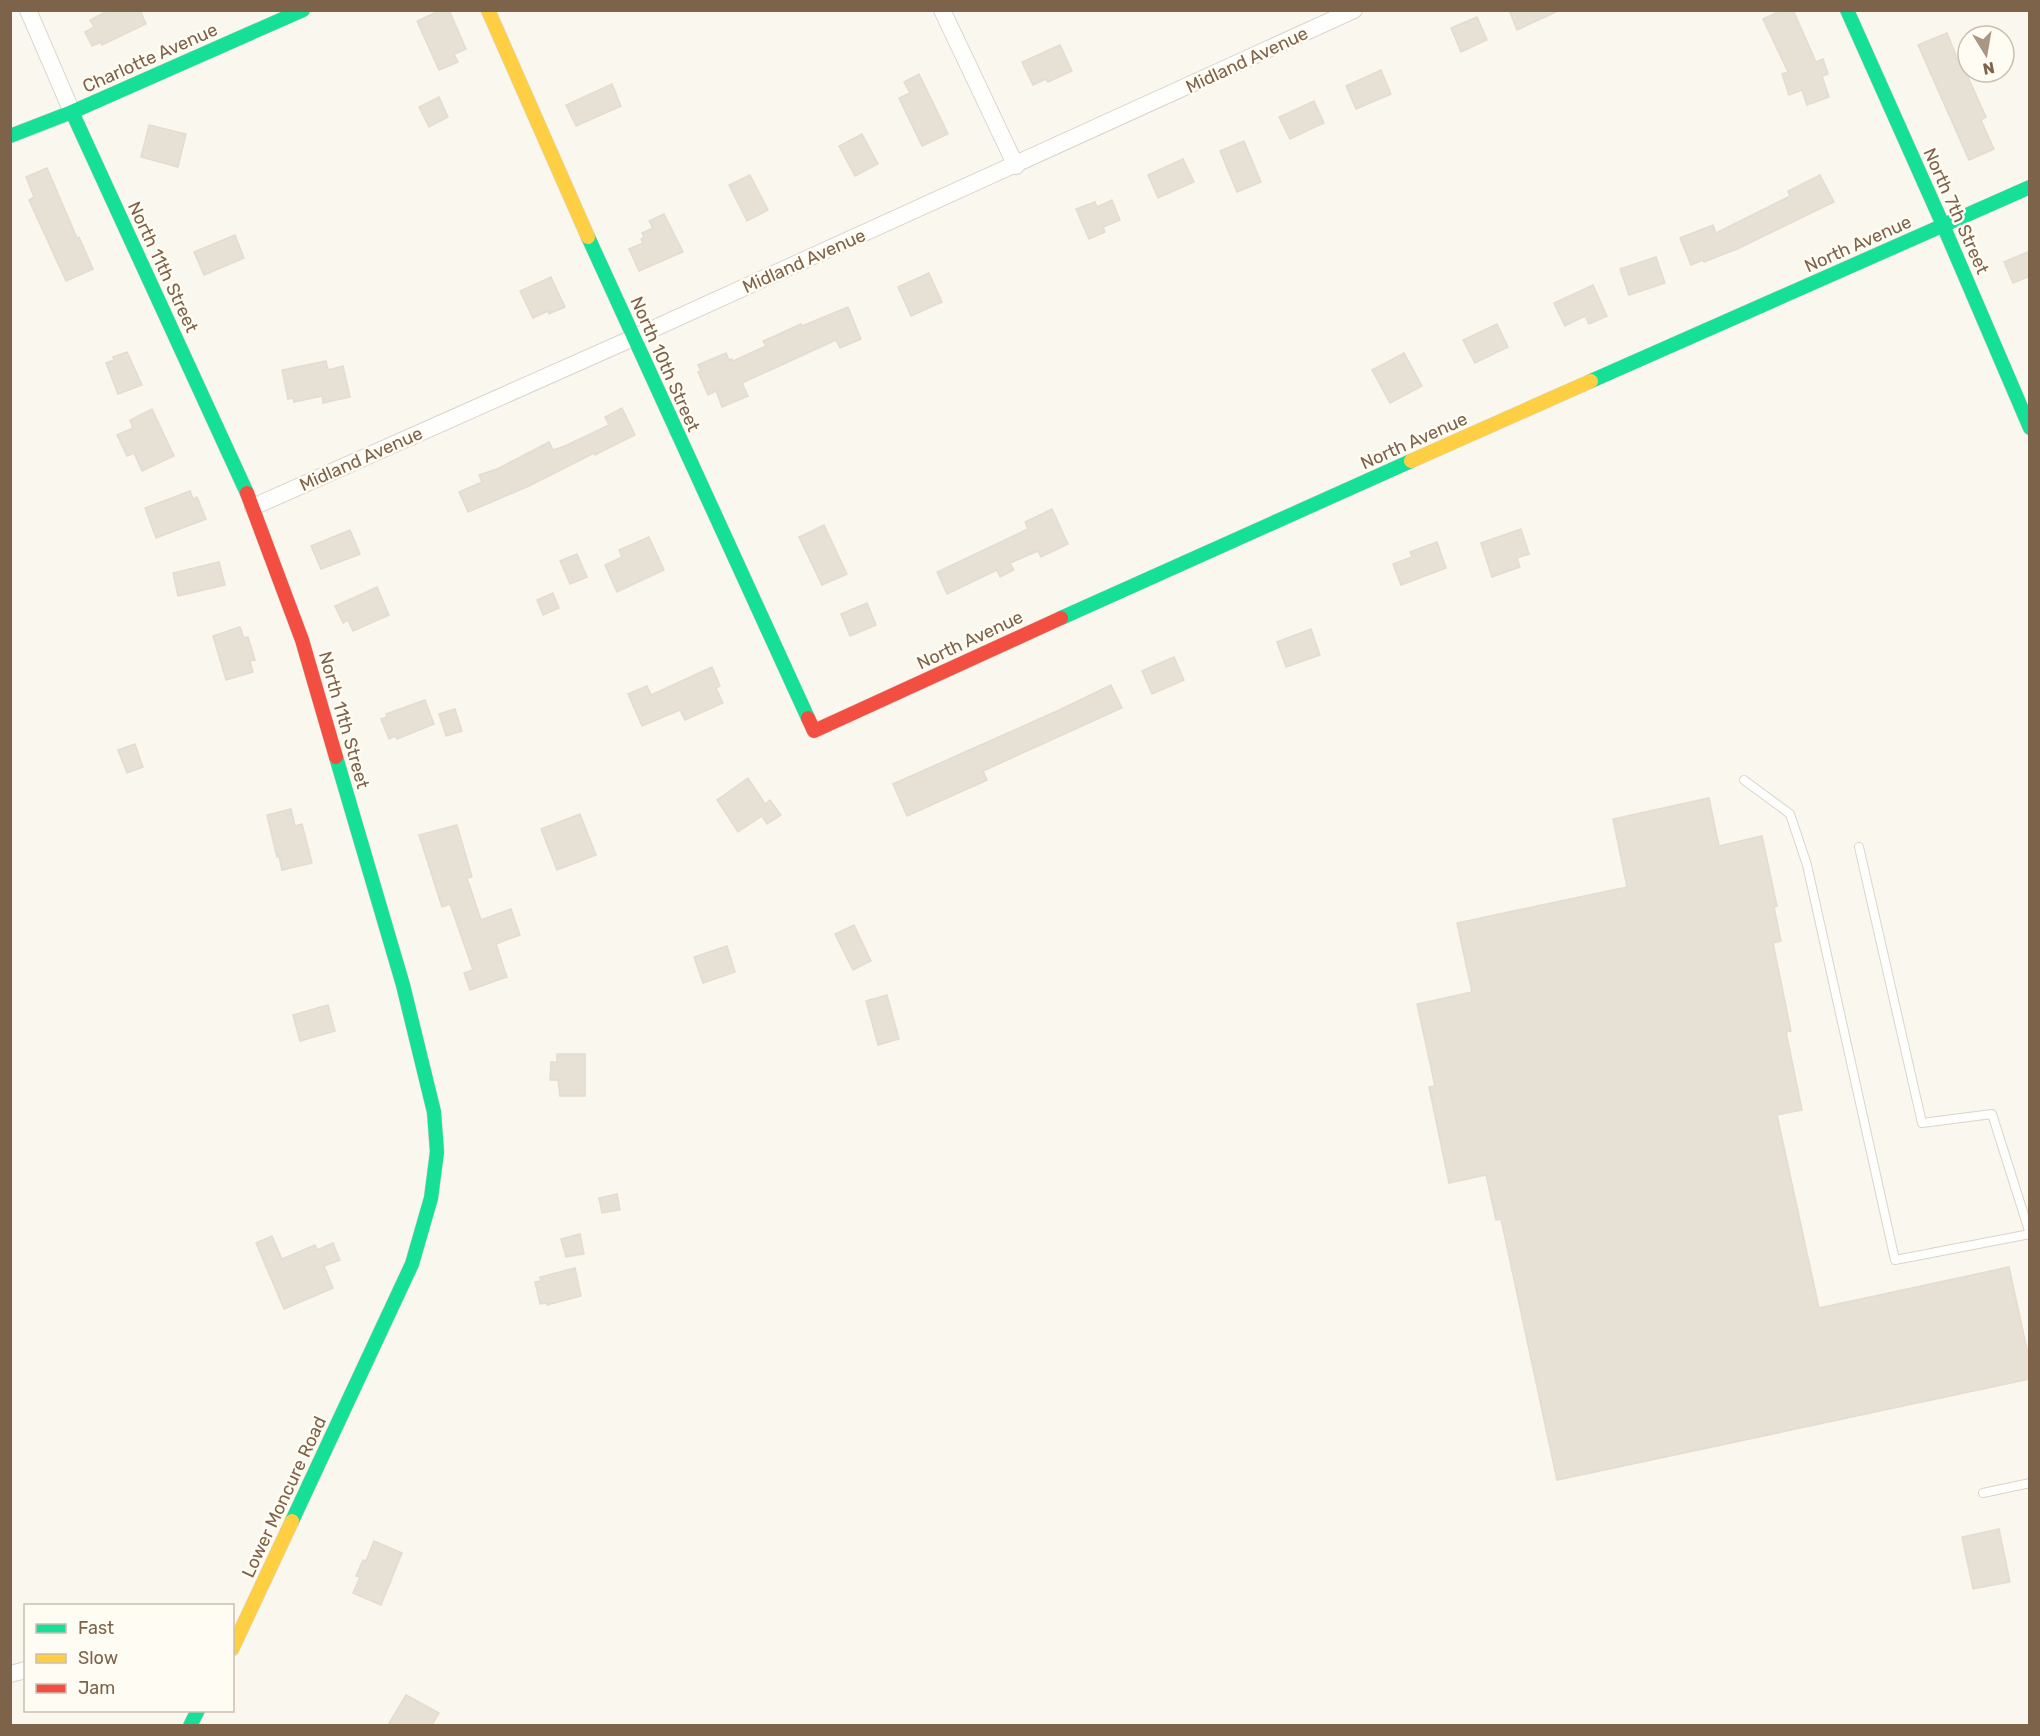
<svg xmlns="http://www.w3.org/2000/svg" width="2040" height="1736" font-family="Rubik,sans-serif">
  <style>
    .building { fill: #e7e0d5; stroke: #e4dcd0; stroke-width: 1.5 }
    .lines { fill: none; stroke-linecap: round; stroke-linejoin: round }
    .lane-casing { stroke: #dad4cd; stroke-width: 10 }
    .street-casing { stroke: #dad4cd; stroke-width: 18 }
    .fast-casing { stroke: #d9d3c9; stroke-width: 15 }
    .slow-casing { stroke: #d9d3c9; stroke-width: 15 }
    .jam-casing { stroke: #d9d3c9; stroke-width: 15 }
    .lane { stroke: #fefefd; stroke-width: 8 }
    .street { stroke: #fefefd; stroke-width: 16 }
    .fast { stroke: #16e098; stroke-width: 14 }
    .slow { stroke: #ffcf43; stroke-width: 14 }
    .jam { stroke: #f24e42; stroke-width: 14 }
    .labels { text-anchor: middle; stroke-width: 5; stroke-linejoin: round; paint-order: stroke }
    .street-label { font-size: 18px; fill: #7d634a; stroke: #fffcf3 }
  </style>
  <rect width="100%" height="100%" fill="#faf7ef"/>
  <!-- building -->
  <g class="building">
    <path d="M 109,10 L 140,10 L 146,24 L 102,45 L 101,42 L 92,46 L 85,32 L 94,27 L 90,20 Z"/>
    <path d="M 441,10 L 449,10 L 466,49 L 454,54 L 458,62 L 439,70 L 417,21 Z"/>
    <path d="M 1509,10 L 1560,10 L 1517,30 Z"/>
    <path d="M 1782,10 L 1793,10 L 1816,62 L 1823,59 L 1828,74 L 1822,76 L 1829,97 L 1807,105 L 1802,90 L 1789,95 L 1782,74 L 1788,72 L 1763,19 Z"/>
    <path d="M 1477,17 L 1487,40 L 1461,52 L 1451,28 Z"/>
    <path d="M 1947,33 L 1960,65 L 1962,64 L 1986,117 L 1981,120 L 1994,149 L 1969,160 L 1918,45 Z"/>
    <path d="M 1060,45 L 1072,71 L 1048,82 L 1046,79 L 1033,85 L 1022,62 Z"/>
    <path d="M 1381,70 L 1391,94 L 1356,109 L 1346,86 Z"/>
    <path d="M 919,74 L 948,134 L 922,146 L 899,98 L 910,93 L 904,82 Z"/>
    <path d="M 612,84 L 621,106 L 576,126 L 566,105 Z"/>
    <path d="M 439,97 L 448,117 L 429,127 L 419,107 Z"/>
    <path d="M 1314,101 L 1324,123 L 1290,139 L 1279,117 Z"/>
    <path d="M 149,125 L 186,134 L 178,167 L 141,157 Z"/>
    <path d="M 862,134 L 878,164 L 855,176 L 839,146 Z"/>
    <path d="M 1244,141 L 1261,182 L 1237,192 L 1220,151 Z"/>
    <path d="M 1183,159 L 1194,182 L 1158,198 L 1148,175 Z"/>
    <path d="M 47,168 L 77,238 L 79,237 L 93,269 L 66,281 L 29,200 L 34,197 L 26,177 Z"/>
    <path d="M 750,175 L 768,210 L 747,221 L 729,185 Z"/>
    <path d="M 1820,175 L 1834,202 L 1737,249 L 1704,262 L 1703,260 L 1691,265 L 1680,238 L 1713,225 L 1716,233 L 1790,196 L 1788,191 Z"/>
    <path d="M 1112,200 L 1120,220 L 1103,227 L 1105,232 L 1089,239 L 1076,209 L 1095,202 L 1097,207 Z"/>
    <path d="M 664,214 L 683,252 L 639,271 L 629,249 L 643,243 L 641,239 L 644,237 L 642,233 L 653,228 L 649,221 Z"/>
    <path d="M 235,235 L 244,258 L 204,275 L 194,252 Z"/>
    <path d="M 2030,251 L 2030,276 L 2013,283 L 2004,262 Z"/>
    <path d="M 1656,257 L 1665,283 L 1629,295 L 1620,269 Z"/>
    <path d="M 929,273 L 942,302 L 911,316 L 898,287 Z"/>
    <path d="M 551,277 L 565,307 L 549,314 L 548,311 L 533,318 L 520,291 Z"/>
    <path d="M 1593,285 L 1607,316 L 1589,324 L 1585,316 L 1565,326 L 1554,303 Z"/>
    <path d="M 848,307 L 861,339 L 840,348 L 836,340 L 742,383 L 748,396 L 722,407 L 716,391 L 708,395 L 698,372 L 701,371 L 698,365 L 726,353 L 729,360 L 732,359 L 733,361 L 766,346 L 763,341 L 801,324 L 802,326 Z"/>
    <path d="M 1497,324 L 1508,347 L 1475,363 L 1463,340 Z"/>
    <path d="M 127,352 L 142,385 L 118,394 L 106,363 L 114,360 L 113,357 Z"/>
    <path d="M 1404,353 L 1422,386 L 1390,403 L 1372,370 Z"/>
    <path d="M 326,361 L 328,370 L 343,366 L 350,397 L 323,403 L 322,396 L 294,402 L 293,398 L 288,399 L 282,370 Z"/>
    <path d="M 622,408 L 635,435 L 595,455 L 594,453 L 529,486 L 468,512 L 459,492 L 482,482 L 479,475 L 497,469 L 549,442 L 553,450 L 565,446 L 609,425 L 605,417 Z"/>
    <path d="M 152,409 L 174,456 L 142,471 L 134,453 L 127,456 L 117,435 L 133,428 L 130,420 Z"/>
    <path d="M 190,491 L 193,499 L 197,497 L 206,519 L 156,538 L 145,508 Z"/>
    <path d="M 1052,509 L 1068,544 L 1041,557 L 1038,551 L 1010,563 L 1014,570 L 1000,577 L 997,570 L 947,594 L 937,572 L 1028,529 L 1025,522 Z"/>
    <path d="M 824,525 L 847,574 L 822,585 L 799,537 Z"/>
    <path d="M 1521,529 L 1529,554 L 1517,558 L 1520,567 L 1492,577 L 1481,543 Z"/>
    <path d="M 350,530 L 360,554 L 321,569 L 311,546 Z"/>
    <path d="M 649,537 L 664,570 L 617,592 L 605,565 L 622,557 L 619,550 Z"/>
    <path d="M 1437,542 L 1446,568 L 1401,585 L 1393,564 L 1412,557 L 1410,552 Z"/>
    <path d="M 577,554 L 587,577 L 570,584 L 560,561 Z"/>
    <path d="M 219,562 L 225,585 L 178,596 L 173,573 Z"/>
    <path d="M 377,587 L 389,615 L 353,631 L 348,620 L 343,623 L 335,606 Z"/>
    <path d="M 553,593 L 559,608 L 543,615 L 537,600 Z"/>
    <path d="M 867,603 L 876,625 L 850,636 L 841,614 Z"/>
    <path d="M 240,627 L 244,638 L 248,637 L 255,660 L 250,661 L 253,672 L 226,680 L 213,636 Z"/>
    <path d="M 1311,629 L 1320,655 L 1286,667 L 1277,642 Z"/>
    <path d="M 1174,657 L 1184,680 L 1152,694 L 1142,671 Z"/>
    <path d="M 712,667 L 720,686 L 716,688 L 723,703 L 685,720 L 680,710 L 642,726 L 628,694 L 647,686 L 651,695 Z"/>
    <path d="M 1111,685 L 1122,708 L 983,771 L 987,780 L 907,816 L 893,784 L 1057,711 Z"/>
    <path d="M 425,700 L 434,724 L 397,739 L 395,736 L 389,739 L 381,719 L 387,717 L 386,714 Z"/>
    <path d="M 455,709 L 462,731 L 446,736 L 439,714 Z"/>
    <path d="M 135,744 L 143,767 L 127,773 L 118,750 Z"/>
    <path d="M 748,778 L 765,804 L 770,800 L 781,815 L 767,824 L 762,816 L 738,832 L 717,800 Z"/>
    <path d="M 1709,798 L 1719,846 L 1762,836 L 1777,906 L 1774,907 L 1781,941 L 1773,943 L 1791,1031 L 1786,1032 L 1802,1110 L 1777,1115 L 1819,1308 L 2009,1267 L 2030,1363 L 2030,1379 L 1557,1480 L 1501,1219 L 1496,1220 L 1486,1175 L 1449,1183 L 1429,1087 L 1435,1086 L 1417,1004 L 1472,992 L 1457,923 L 1627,887 L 1613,819 Z"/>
    <path d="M 291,809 L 295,826 L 302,824 L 312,863 L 282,870 L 279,856 L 277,857 L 267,815 Z"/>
    <path d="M 580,814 L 596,855 L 557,870 L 541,829 Z"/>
    <path d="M 457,825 L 472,877 L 467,878 L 481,920 L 511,909 L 520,935 L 496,944 L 507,977 L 470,990 L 464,973 L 473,970 L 450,904 L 442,907 L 419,835 Z"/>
    <path d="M 854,925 L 871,961 L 853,970 L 835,934 Z"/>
    <path d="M 727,946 L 735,972 L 703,983 L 694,957 Z"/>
    <path d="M 887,995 L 899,1039 L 878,1045 L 866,1001 Z"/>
    <path d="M 328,1005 L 335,1031 L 300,1041 L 293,1015 Z"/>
    <path d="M 557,1054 L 585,1054 L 585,1096 L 560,1096 L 558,1080 L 550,1080 L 551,1062 L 557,1062 Z"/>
    <path d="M 617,1194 L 620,1210 L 602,1213 L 599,1198 Z"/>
    <path d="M 580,1234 L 584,1254 L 566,1257 L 561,1239 Z"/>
    <path d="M 272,1236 L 282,1259 L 315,1245 L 317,1250 L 333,1243 L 340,1260 L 324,1266 L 333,1288 L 284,1309 L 256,1243 Z"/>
    <path d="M 575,1268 L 581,1296 L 547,1305 L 547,1303 L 540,1304 L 535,1282 L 541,1281 L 540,1277 Z"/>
    <path d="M 1999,1529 L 2010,1582 L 1973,1589 L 1962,1537 Z"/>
    <path d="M 374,1541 L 402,1553 L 381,1605 L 353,1593 L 360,1577 L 356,1576 L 363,1560 L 366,1561 Z"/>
    <path d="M 406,1695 L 439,1713 L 432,1725 L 388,1725 Z"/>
  </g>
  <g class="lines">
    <defs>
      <g id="lane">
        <path d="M 1744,780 L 1790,814 L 1807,865 L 1895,1260 L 2030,1234"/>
        <path d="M 1859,847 L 1922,1123 L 1992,1114 L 2030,1234"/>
        <path d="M 1983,1493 L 2030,1483"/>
      </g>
      <g id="street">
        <path d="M 28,10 L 72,112"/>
        <path d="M 942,10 L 1016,166"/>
        <path d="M 253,507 L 633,338 L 1354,10"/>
        <path d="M 10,1674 L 26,1670"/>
      </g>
      <g id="fast">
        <path d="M 1847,10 L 1943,225 L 2030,428"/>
        <path d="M 72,112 L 247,493"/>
        <path d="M 10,136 L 72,112 L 303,10"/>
        <path d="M 588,237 L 808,718"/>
        <path d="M 1591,381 L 2030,187"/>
        <path d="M 1061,618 L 1411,461"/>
        <path d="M 292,1521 L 412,1264 L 431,1198 L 437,1152 L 434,1112 L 403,985 L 336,757"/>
        <path d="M 190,1726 L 198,1710"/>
      </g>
      <g id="slow">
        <path d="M 488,10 L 588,237"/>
        <path d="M 1411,461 L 1591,381"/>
        <path d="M 232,1649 L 292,1521"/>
      </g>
      <g id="jam">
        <path d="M 247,493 L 302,640 L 336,757"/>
        <path d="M 808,718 L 814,731 L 1061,618"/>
      </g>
    </defs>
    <!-- lane casing -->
    <use href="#lane" class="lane-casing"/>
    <!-- street casing -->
    <use href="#street" class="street-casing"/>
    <!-- fast casing -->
    <use href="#fast" class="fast-casing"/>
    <!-- slow casing -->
    <use href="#slow" class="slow-casing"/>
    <!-- jam casing -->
    <use href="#jam" class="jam-casing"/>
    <!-- lane -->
    <use href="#lane" class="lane"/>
    <!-- street -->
    <use href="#street" class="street"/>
    <!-- fast -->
    <use href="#fast" class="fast"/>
    <!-- slow -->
    <use href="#slow" class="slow"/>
    <!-- jam -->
    <use href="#jam" class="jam"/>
  </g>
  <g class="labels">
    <!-- street labels -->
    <g class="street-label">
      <text transform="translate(150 58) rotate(-24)" y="6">Charlotte Avenue</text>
      <text transform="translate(1247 60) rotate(-25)" y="6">Midland Avenue</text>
      <text transform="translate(1956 211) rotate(66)" y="6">North 7th Street</text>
      <text transform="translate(1858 244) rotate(-24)" y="6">North Avenue</text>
      <text transform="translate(804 261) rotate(-24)" y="6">Midland Avenue</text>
      <text transform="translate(163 267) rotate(65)" y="6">North 11th Street</text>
      <text transform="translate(665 364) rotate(66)" y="6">North 10th Street</text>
      <text transform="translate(1414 441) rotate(-24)" y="6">North Avenue</text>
      <text transform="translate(361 459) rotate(-24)" y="6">Midland Avenue</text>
      <text transform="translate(970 640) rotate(-25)" y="6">North Avenue</text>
      <text transform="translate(344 720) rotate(74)" y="6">North 11th Street</text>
      <text transform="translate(284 1497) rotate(-65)" y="6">Lower Moncure Road</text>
    </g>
  </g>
  <!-- border -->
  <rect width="2040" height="1736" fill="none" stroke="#7d634a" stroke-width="24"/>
  <!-- legend -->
  <rect x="24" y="1604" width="210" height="108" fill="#fffcf3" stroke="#cbbfaf" stroke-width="1.5"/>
  <rect x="36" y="1624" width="30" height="9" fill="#16e098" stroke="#cbbfaf" stroke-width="1.5"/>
  <text x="78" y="1634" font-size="18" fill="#7d634a">Fast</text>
  <rect x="36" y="1654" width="30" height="9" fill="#ffcf43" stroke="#cbbfaf" stroke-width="1.5"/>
  <text x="78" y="1664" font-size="18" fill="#7d634a">Slow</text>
  <rect x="36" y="1684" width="30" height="9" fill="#f24e42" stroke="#cbbfaf" stroke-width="1.5"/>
  <text x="78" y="1694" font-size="18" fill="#7d634a">Jam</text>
  <!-- north arrow -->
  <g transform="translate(1986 54) rotate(169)"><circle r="28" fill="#fffcf3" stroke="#cbbfaf" stroke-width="1.5"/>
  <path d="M0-4.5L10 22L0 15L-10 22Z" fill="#a99784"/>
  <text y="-9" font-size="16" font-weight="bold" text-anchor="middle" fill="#7d634a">N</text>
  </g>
</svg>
